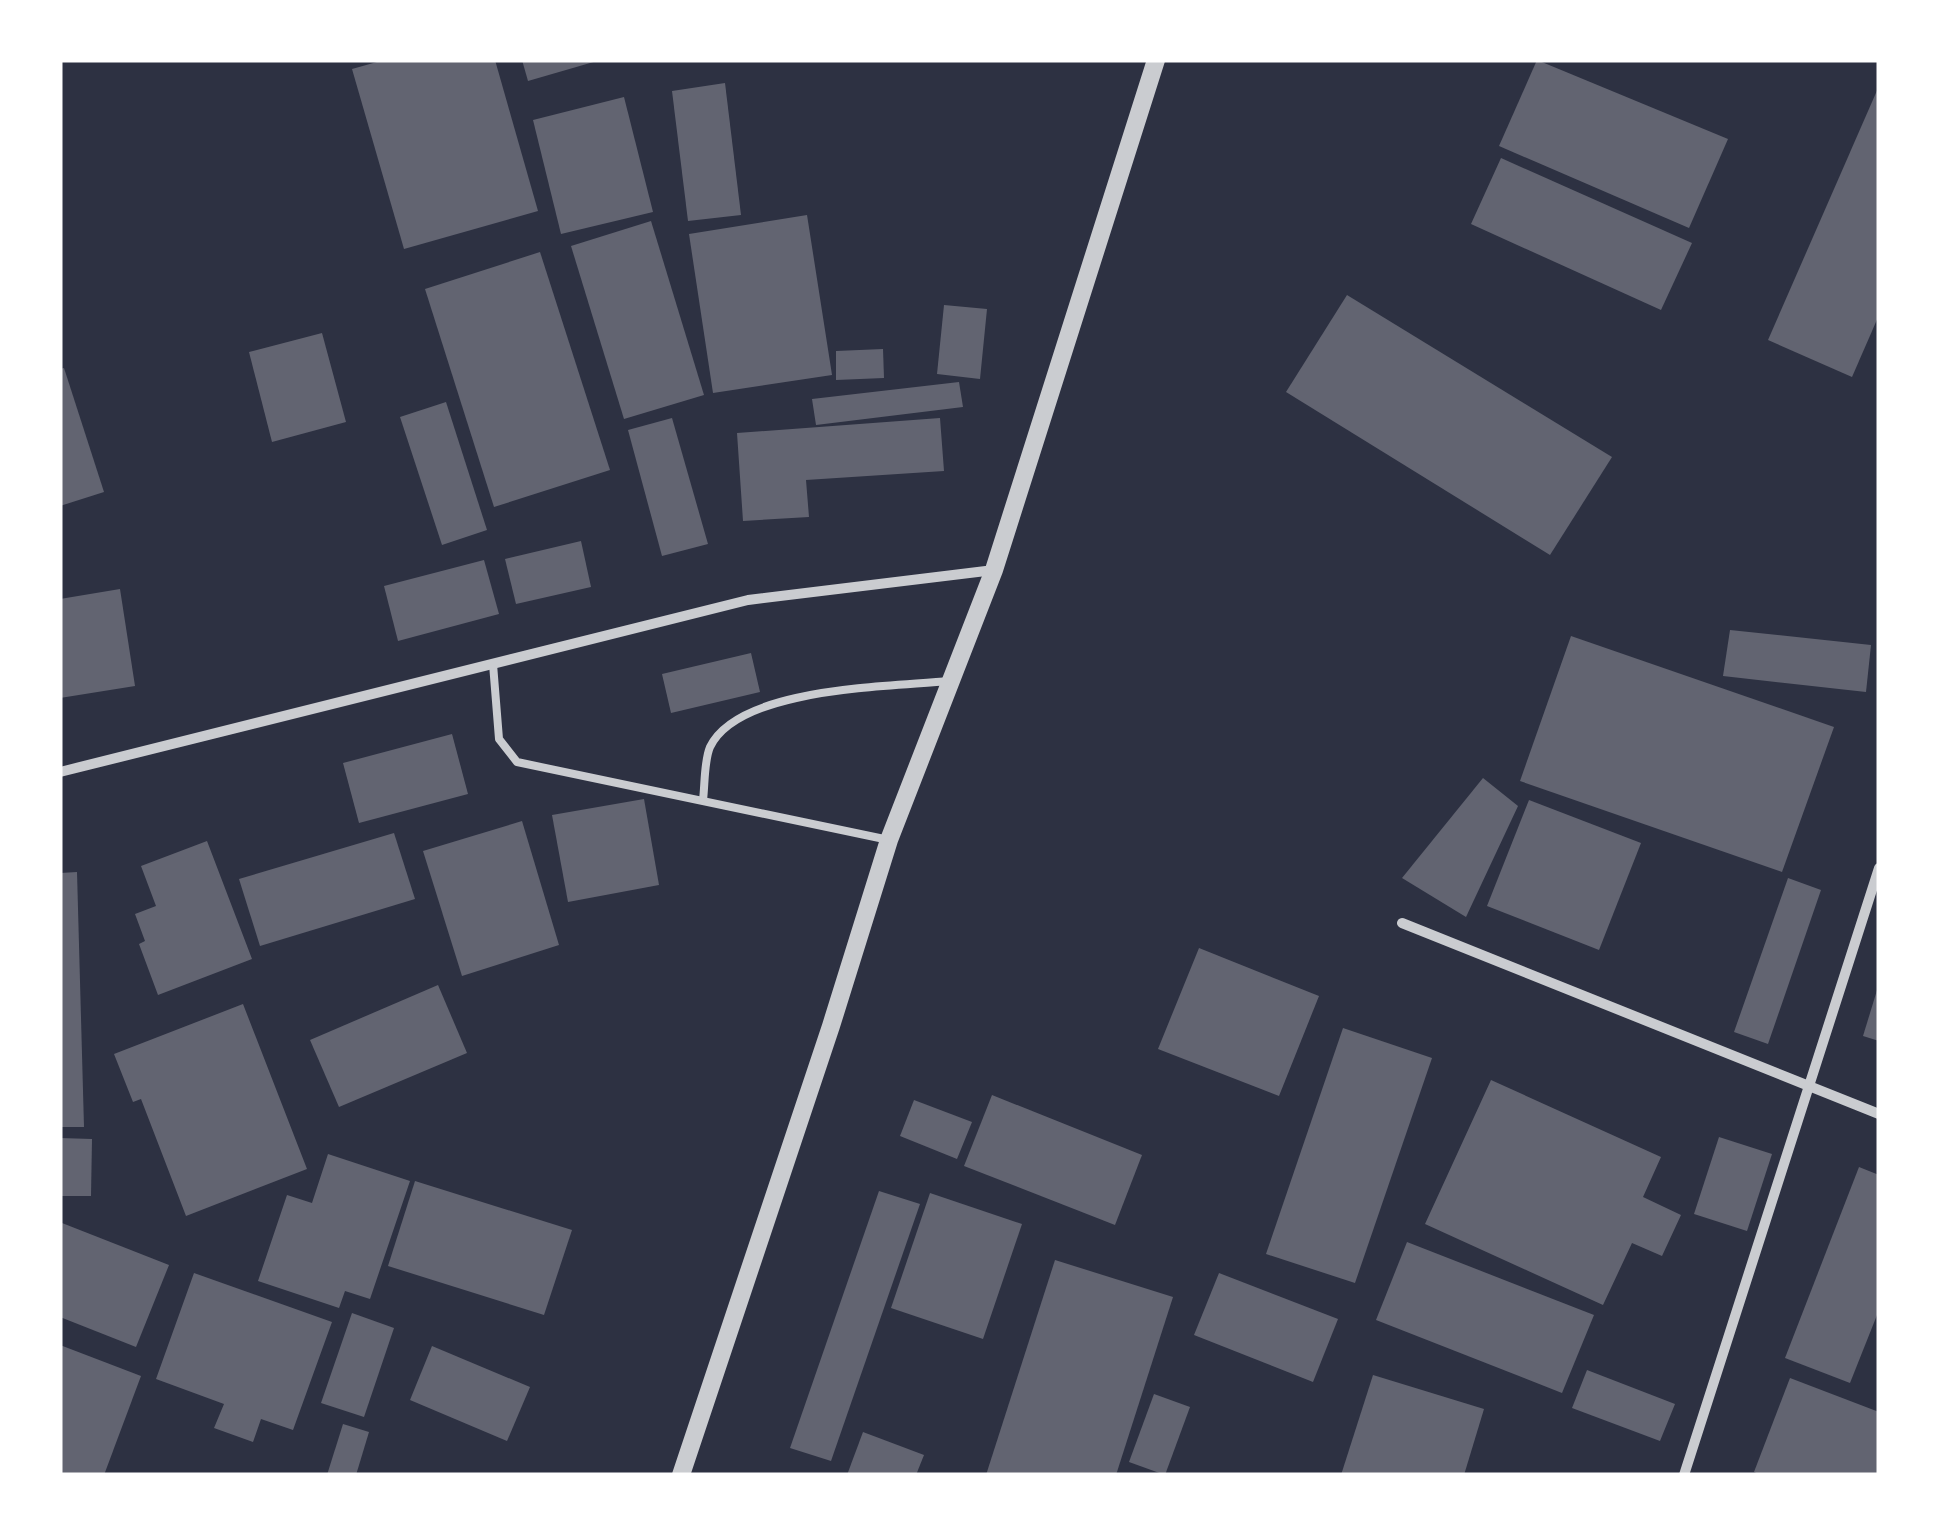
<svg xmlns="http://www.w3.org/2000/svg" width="1939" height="1535" font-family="Roboto,sans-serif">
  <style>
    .building { fill: #626471 }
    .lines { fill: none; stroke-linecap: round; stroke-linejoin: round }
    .service { stroke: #caccd0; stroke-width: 8 }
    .minor { stroke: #caccd0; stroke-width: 10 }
    .tertiary { stroke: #caccd0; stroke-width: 18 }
  </style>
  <rect width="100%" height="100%" fill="#2d3142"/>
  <!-- building -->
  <g class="building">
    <path d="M 384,60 L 495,60 L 538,211 L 404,249 L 352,69 Z"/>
    <path d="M 522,60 L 597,60 L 597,61 L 528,81 Z"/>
    <path d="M 1537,60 L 1728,139 L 1689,228 L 1499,146 Z"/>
    <path d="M 725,83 L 741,215 L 688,221 L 672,91 Z"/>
    <path d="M 1879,86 L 1879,315 L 1852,377 L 1768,340 Z"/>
    <path d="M 624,97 L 653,212 L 561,234 L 533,120 Z"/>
    <path d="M 1501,158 L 1692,243 L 1661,310 L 1471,224 Z"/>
    <path d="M 807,215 L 832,375 L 713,393 L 689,234 Z"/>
    <path d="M 651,221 L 704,395 L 624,419 L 571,246 Z"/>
    <path d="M 540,252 L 610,470 L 494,507 L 425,289 Z"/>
    <path d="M 1347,295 L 1612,457 L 1550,555 L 1286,392 Z"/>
    <path d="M 944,305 L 987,309 L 980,379 L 937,374 Z"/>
    <path d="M 322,333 L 346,422 L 272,442 L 249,352 Z"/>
    <path d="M 883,349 L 884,378 L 836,380 L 836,351 Z"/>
    <path d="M 64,368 L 104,492 L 60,506 L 60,369 Z"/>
    <path d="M 959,382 L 963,407 L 816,425 L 812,399 Z"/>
    <path d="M 446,402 L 487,530 L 442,545 L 400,417 Z"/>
    <path d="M 672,418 L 708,544 L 662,556 L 628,430 Z"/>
    <path d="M 940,418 L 944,471 L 806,480 L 809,517 L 743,521 L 737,433 Z"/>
    <path d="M 581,541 L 591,587 L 516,604 L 505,559 Z"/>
    <path d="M 484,560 L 499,614 L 398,641 L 384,586 Z"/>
    <path d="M 120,589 L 135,686 L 60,698 L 60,599 Z"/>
    <path d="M 1730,630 L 1871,645 L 1866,692 L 1723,676 Z"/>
    <path d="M 1571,636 L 1834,727 L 1782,872 L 1520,781 Z"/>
    <path d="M 751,653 L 760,692 L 671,713 L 662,674 Z"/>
    <path d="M 452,734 L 468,794 L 359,823 L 343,763 Z"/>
    <path d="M 1483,778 L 1518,806 L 1466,917 L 1402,878 Z"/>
    <path d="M 644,799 L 659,885 L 568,902 L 552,815 Z"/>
    <path d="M 1529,800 L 1641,843 L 1599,950 L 1487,906 Z"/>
    <path d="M 522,821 L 559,945 L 462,976 L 423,851 Z"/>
    <path d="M 394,833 L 415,899 L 260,946 L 239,879 Z"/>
    <path d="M 207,841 L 252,959 L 158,995 L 139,944 L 145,941 L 135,914 L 156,906 L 141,866 Z"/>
    <path d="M 77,872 L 84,1127 L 60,1127 L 60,873 Z"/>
    <path d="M 1788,878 L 1821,890 L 1768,1044 L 1734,1032 Z"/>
    <path d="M 1199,948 L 1319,996 L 1279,1096 L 1158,1049 Z"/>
    <path d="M 438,985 L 467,1053 L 339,1107 L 310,1040 Z"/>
    <path d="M 1878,987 L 1879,988 L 1879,1041 L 1863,1036 Z"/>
    <path d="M 243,1004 L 307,1169 L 186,1216 L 141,1099 L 133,1102 L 114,1054 Z"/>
    <path d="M 1343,1028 L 1432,1058 L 1355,1283 L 1266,1254 Z"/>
    <path d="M 1491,1080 L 1661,1157 L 1643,1197 L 1681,1215 L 1662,1256 L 1632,1243 L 1603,1305 L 1425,1224 Z"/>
    <path d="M 992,1095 L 1142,1155 L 1115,1225 L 964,1166 Z"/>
    <path d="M 914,1100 L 972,1122 L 957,1159 L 900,1136 Z"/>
    <path d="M 1719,1137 L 1772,1154 L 1747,1231 L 1694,1214 Z"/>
    <path d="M 60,1138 L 92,1139 L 91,1196 L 60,1196 Z"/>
    <path d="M 328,1154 L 410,1181 L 370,1299 L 345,1291 L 339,1308 L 258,1281 L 287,1195 L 312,1203 Z"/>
    <path d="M 1859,1167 L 1879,1175 L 1879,1310 L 1850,1383 L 1785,1358 Z"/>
    <path d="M 415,1181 L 572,1230 L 544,1315 L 388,1266 Z"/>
    <path d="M 879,1191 L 920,1204 L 831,1461 L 790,1448 Z"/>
    <path d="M 930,1193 L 1022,1224 L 983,1339 L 891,1308 Z"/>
    <path d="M 62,1223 L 169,1265 L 136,1347 L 60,1317 Z"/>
    <path d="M 1407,1242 L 1594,1315 L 1562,1393 L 1376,1320 Z"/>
    <path d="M 1055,1260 L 1173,1297 L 1116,1475 L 986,1475 Z"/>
    <path d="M 194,1273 L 332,1322 L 293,1430 L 261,1419 L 253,1442 L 214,1428 L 224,1404 L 156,1379 Z"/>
    <path d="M 1219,1273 L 1338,1319 L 1313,1382 L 1194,1335 Z"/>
    <path d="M 352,1313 L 394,1328 L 364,1417 L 321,1403 Z"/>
    <path d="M 60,1345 L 141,1376 L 104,1475 L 60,1475 Z"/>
    <path d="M 432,1346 L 530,1387 L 507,1441 L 410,1400 Z"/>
    <path d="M 1587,1370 L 1675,1404 L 1660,1441 L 1572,1408 Z"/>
    <path d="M 1373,1375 L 1484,1409 L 1464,1475 L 1341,1475 Z"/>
    <path d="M 1790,1378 L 1879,1412 L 1879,1475 L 1761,1475 L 1754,1472 Z"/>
    <path d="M 1154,1394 L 1190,1407 L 1165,1475 L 1129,1462 Z"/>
    <path d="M 343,1424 L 369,1432 L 356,1475 L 327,1475 Z"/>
    <path d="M 863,1432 L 924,1455 L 916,1475 L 847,1475 Z"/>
  </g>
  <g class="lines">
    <!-- service -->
    <g class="service">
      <path d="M 493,664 L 499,739 L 517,762 L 889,840"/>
      <path d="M 703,800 C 705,784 704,761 710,747 C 739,687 889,687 949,681"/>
    </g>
    <!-- minor -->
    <g class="minor">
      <path d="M 60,772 L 748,600 L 994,570"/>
      <path d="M 1402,923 L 1879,1114"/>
      <path d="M 1684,1475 L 1879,868"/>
    </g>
    <!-- tertiary -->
    <path class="tertiary" d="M 681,1475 L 831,1026 L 889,840 L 994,570 L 1156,60"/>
  </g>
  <!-- border -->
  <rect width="1939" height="1535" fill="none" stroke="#ffffff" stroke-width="125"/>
</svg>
